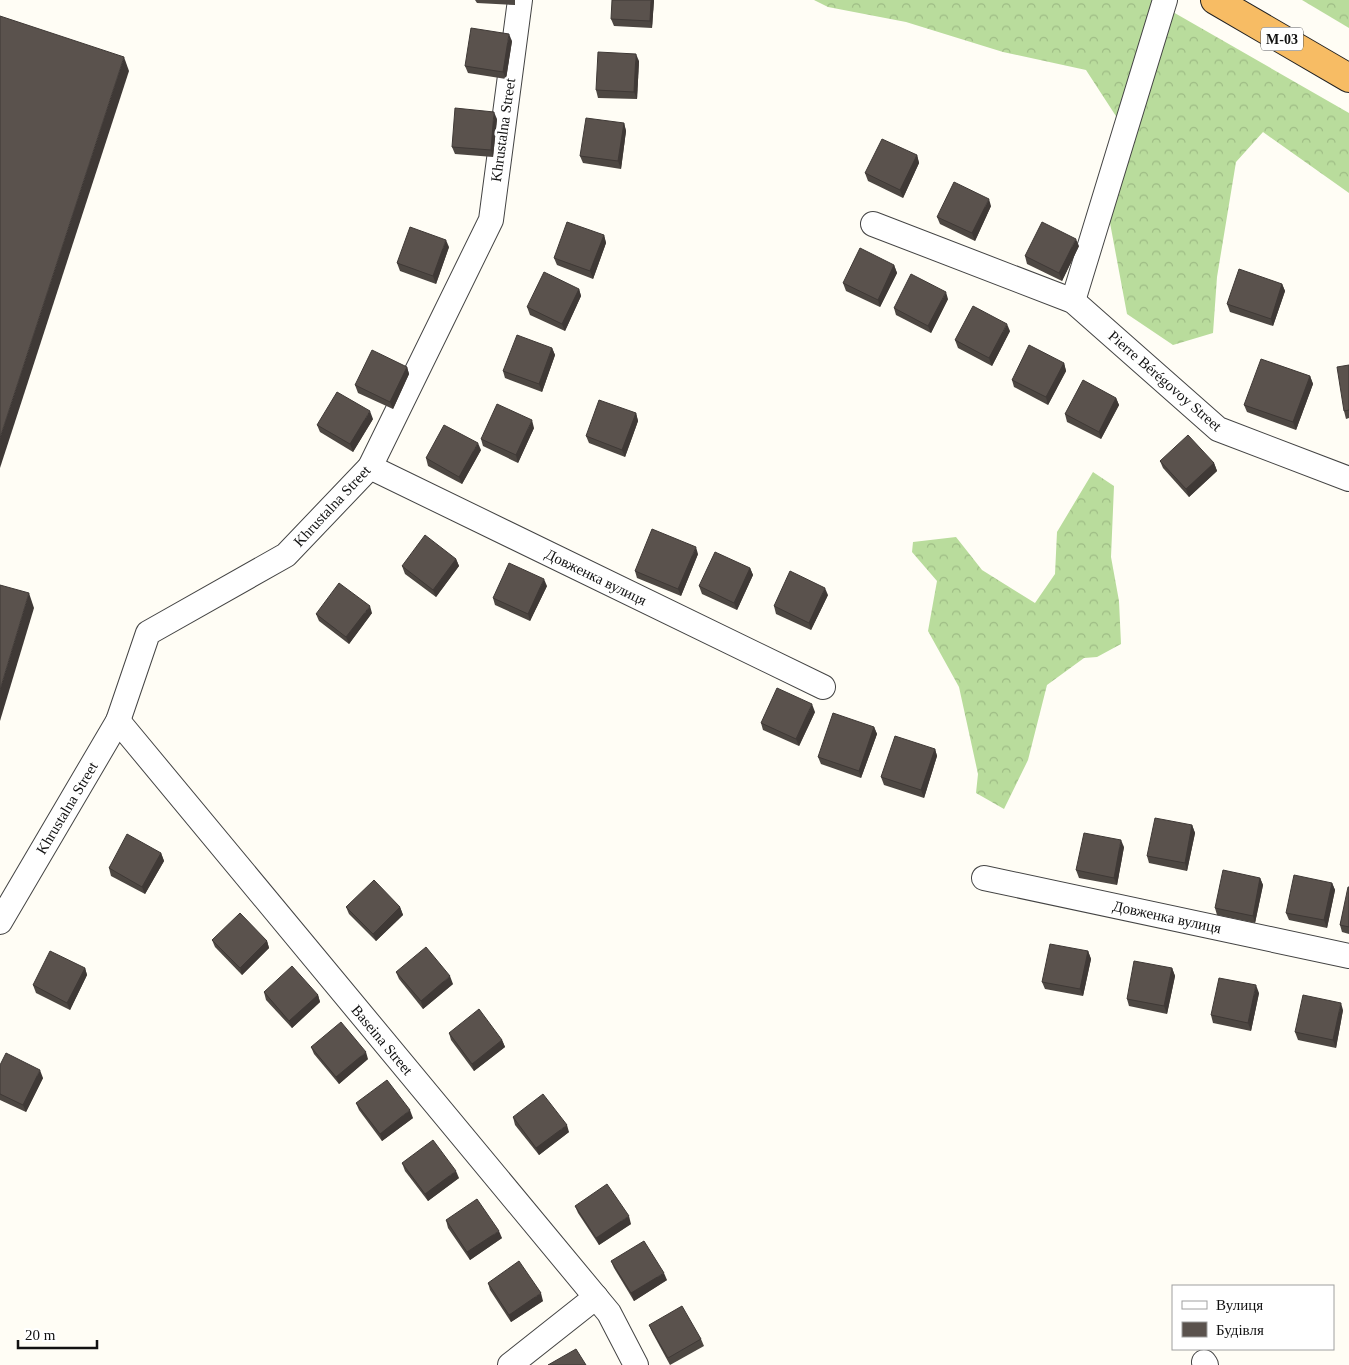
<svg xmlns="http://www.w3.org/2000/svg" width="1349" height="1365" font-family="Georgia,serif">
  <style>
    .forest { fill: url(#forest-crowns) }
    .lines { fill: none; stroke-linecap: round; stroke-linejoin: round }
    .minor-casing { stroke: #444; stroke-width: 26 }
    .trunk-casing { stroke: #222; stroke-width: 30 }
    .minor { stroke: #fff; stroke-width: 24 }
    .trunk { stroke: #f7bc64; stroke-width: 28 }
    .wall { fill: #4d4742 }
    .shaded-wall { fill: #3f3936 }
    .building { fill: #5a524d; stroke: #3f3936 }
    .labels { text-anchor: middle; stroke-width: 5; stroke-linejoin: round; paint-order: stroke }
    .shield { fill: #fff; stroke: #585858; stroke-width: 1 }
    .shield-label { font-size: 14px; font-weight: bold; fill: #111 }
    .street-label { font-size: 15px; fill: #111; stroke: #fff }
  </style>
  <defs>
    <pattern id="forest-crowns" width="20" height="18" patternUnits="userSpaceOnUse" patternTransform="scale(1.25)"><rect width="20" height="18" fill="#b9dc9c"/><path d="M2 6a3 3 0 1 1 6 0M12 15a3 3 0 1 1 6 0" fill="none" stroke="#9ebc85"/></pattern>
  </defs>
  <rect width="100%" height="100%" fill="#fffdf5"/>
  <!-- forest -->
  <g class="forest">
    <path d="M 814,0 L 1152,0 L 1349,113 L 1349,193 L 1263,132 L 1236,162 L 1217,277 L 1213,333 L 1173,345 L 1127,314 L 1105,196 L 1125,130 L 1086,70 L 1003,52 L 906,22 L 828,7 Z"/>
    <path d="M 1302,0 L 1349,0 L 1349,28 Z"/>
    <path d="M 1093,472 L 1114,486 L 1111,557 L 1119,601 L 1121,644 L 1097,657 L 1084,658 L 1047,685 L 1028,760 L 1004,809 L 976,793 L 978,774 L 959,687 L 928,631 L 937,581 L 912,552 L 913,542 L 956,537 L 982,570 L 1035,603 L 1055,574 L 1057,532 Z"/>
  </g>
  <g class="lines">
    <defs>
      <g id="minor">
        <path d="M 873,224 L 1073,301 L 1218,429 L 1349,479"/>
        <path d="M 1073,301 L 1165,0"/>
        <path d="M 370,467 L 823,687"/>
        <path d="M 118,721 L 609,1313 L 636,1365"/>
        <path d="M 984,878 L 1349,956"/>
        <path d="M 0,922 L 118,721 L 148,633 L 286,555 L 370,467 L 491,220 L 520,0"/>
        <path d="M 1204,1362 L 1206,1365"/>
        <path d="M 510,1365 L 596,1297"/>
      </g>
      <path id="trunk" d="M 1215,0 L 1349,78"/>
    </defs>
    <!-- minor casing -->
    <use href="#minor" class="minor-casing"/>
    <!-- trunk casing -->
    <use href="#trunk" class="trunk-casing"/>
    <!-- minor -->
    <use href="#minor" class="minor"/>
    <!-- trunk -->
    <use href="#trunk" class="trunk"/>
  </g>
  <!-- wall -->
  <g class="wall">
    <path d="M 475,0 L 515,0 L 515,5 L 477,3 Z"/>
    <path d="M 654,0 L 652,28 L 614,26 L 611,19 Z"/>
    <path d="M 512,41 L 506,79 L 468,73 L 465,66 Z"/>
    <path d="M 639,61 L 637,99 L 598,98 L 596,90 Z"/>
    <path d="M 497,119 L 493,157 L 455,154 L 452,147 Z"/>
    <path d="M 624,123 L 626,131 L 621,169 L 583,163 L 580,156 Z"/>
    <path d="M 917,155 L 919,163 L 903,198 L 868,181 L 865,173 Z"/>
    <path d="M 991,206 L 975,241 L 940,224 L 937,217 Z"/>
    <path d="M 604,235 L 606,243 L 593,279 L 557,265 L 554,258 Z"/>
    <path d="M 1079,246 L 1062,281 L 1027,264 L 1025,256 Z"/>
    <path d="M 449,247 L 436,284 L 400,271 L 397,263 Z"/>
    <path d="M 894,265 L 897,273 L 880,307 L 846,291 L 843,283 Z"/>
    <path d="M 1282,284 L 1285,291 L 1273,326 L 1230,312 L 1227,304 Z"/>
    <path d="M 579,289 L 581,296 L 565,331 L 530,315 L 527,307 Z"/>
    <path d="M 948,299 L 931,333 L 896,315 L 894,308 Z"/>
    <path d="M 1010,331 L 992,366 L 958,348 L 955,340 Z"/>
    <path d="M 552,348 L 555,355 L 542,392 L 505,378 L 503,371 Z"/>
    <path d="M 1064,363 L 1066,371 L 1048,405 L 1014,387 L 1012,380 Z"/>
    <path d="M 1349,365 L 1349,418 L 1346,419 L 1344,411 Z"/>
    <path d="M 407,367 L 409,374 L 393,409 L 358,393 L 355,385 Z"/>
    <path d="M 1310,376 L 1313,384 L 1296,430 L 1247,412 L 1244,405 Z"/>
    <path d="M 1116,398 L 1119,405 L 1101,439 L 1067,422 L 1065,414 Z"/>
    <path d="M 636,413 L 638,421 L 625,457 L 589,443 L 586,436 Z"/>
    <path d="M 373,419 L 353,452 L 320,432 L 317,425 Z"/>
    <path d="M 534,428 L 518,463 L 483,446 L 481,439 Z"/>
    <path d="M 481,450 L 462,484 L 428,466 L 426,458 Z"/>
    <path d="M 1160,461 L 1214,463 L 1217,471 L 1189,497 L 1163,468 Z"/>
    <path d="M 698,554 L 681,596 L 637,578 L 635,571 Z"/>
    <path d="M 456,559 L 459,566 L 436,597 L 405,574 L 402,566 Z"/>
    <path d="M 750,568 L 753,575 L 737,610 L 702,594 L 699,586 Z"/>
    <path d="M 547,586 L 530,621 L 495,605 L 493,598 Z"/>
    <path d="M 828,595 L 811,630 L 776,614 L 774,606 Z"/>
    <path d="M 372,613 L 349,644 L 319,621 L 316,614 Z"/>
    <path d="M 815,712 L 799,746 L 763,730 L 761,723 Z"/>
    <path d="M 874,727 L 877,734 L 861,778 L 821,764 L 818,757 Z"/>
    <path d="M 935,749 L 937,756 L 924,798 L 884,785 L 881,777 Z"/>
    <path d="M 1192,825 L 1195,833 L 1187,871 L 1149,863 L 1147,856 Z"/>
    <path d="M 1124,847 L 1117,885 L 1079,878 L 1076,870 Z"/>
    <path d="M 161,853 L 164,861 L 145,894 L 111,876 L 109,868 Z"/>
    <path d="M 1260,878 L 1263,885 L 1255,923 L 1217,915 L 1215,908 Z"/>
    <path d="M 1332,883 L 1335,890 L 1327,928 L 1289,920 L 1286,913 Z"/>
    <path d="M 1349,887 L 1349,934 L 1342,932 L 1340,925 Z"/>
    <path d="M 346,907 L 400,907 L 403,915 L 376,941 L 349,914 Z"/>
    <path d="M 212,940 L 267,941 L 269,948 L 242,975 L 215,947 Z"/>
    <path d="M 1088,951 L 1091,959 L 1083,996 L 1045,989 L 1042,982 Z"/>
    <path d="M 85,968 L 87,975 L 70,1010 L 36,993 L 33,985 Z"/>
    <path d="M 1172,968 L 1175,976 L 1167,1014 L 1129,1006 L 1127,999 Z"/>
    <path d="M 396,972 L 453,984 L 423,1009 L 399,979 Z"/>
    <path d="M 264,992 L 318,995 L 320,1002 L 292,1028 L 266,1000 Z"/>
    <path d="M 1259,993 L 1251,1031 L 1213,1023 L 1211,1015 Z"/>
    <path d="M 1343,1010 L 1336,1048 L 1298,1040 L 1295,1032 Z"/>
    <path d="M 449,1033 L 502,1040 L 505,1047 L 474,1071 L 451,1040 Z"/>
    <path d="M 311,1047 L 368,1059 L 339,1084 L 314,1054 Z"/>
    <path d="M 0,1065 L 43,1078 L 26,1112 L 0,1100 Z"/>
    <path d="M 356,1103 L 413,1118 L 382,1141 L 359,1110 Z"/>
    <path d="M 513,1117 L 569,1132 L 539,1155 L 515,1125 Z"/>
    <path d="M 402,1163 L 459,1178 L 428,1201 L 405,1171 Z"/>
    <path d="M 575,1206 L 631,1224 L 599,1245 L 578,1213 Z"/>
    <path d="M 446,1220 L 502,1238 L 470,1260 L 448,1228 Z"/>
    <path d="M 611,1261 L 667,1280 L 634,1301 L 614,1268 Z"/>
    <path d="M 488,1283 L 543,1301 L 511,1322 L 490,1290 Z"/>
    <path d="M 649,1325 L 701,1339 L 704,1346 L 670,1365 L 652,1332 Z"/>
  </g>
  <!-- shaded-wall -->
  <g class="shaded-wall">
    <path d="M 651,0 L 654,0 L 652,28 L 650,21 Z"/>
    <path d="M 509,34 L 512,41 L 506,79 L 503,72 Z"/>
    <path d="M 636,54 L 639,61 L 637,99 L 634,92 Z"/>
    <path d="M 124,57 L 129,71 L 0,468 L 0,438 Z"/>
    <path d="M 494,112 L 497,119 L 493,157 L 491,150 Z"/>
    <path d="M 624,123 L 626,131 L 621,169 L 618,161 Z"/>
    <path d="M 917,155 L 919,163 L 903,198 L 900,190 Z"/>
    <path d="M 989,199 L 991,206 L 975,241 L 972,233 Z"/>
    <path d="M 604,235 L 606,243 L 593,279 L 590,271 Z"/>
    <path d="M 1076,239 L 1079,246 L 1062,281 L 1059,273 Z"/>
    <path d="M 446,240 L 449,247 L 436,284 L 433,276 Z"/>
    <path d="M 894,265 L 897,273 L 880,307 L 878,300 Z"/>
    <path d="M 1282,284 L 1285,291 L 1273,326 L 1271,319 Z"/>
    <path d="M 579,289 L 581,296 L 565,331 L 562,324 Z"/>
    <path d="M 946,292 L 948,299 L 931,333 L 928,326 Z"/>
    <path d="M 1007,324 L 1010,331 L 992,366 L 989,358 Z"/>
    <path d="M 552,348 L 555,355 L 542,392 L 539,384 Z"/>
    <path d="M 1064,363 L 1066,371 L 1048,405 L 1046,397 Z"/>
    <path d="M 407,367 L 409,374 L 393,409 L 390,402 Z"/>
    <path d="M 1310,376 L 1313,384 L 1296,430 L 1293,422 Z"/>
    <path d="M 1116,398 L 1119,405 L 1101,439 L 1099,432 Z"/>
    <path d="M 370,411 L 373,419 L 353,452 L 350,444 Z"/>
    <path d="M 636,413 L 638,421 L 625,457 L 622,450 Z"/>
    <path d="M 532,420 L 534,428 L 518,463 L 516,455 Z"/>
    <path d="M 478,443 L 481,450 L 462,484 L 459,477 Z"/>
    <path d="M 1214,463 L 1217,471 L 1189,497 L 1186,489 Z"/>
    <path d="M 696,547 L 698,554 L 681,596 L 678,589 Z"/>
    <path d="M 456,559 L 459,566 L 436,597 L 433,590 Z"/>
    <path d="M 750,568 L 753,575 L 737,610 L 734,603 Z"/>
    <path d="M 544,579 L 547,586 L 530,621 L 528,614 Z"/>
    <path d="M 825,588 L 828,595 L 811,630 L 809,623 Z"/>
    <path d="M 29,593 L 34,608 L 0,721 L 0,690 Z"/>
    <path d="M 370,606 L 372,613 L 349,644 L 346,637 Z"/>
    <path d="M 812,704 L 815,712 L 799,746 L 796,739 Z"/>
    <path d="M 874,727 L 877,734 L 861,778 L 859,771 Z"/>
    <path d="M 935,749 L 937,756 L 924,798 L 921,790 Z"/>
    <path d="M 1192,825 L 1195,833 L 1187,871 L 1185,863 Z"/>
    <path d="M 1121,840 L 1124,847 L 1117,885 L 1114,878 Z"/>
    <path d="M 161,853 L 164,861 L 145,894 L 142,887 Z"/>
    <path d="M 1260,878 L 1263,885 L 1255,923 L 1253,916 Z"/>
    <path d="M 1332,883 L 1335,890 L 1327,928 L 1324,920 Z"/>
    <path d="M 400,907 L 403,915 L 376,941 L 373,934 Z"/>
    <path d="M 267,941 L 269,948 L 242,975 L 240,968 Z"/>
    <path d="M 1088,951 L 1091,959 L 1083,996 L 1080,989 Z"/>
    <path d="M 85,968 L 87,975 L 70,1010 L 67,1003 Z"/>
    <path d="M 1172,968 L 1175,976 L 1167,1014 L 1164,1006 Z"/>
    <path d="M 450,976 L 453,984 L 423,1009 L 421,1001 Z"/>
    <path d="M 1256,985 L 1259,993 L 1251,1031 L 1248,1023 Z"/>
    <path d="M 318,995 L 320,1002 L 292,1028 L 289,1021 Z"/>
    <path d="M 1341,1003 L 1343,1010 L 1336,1048 L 1333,1040 Z"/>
    <path d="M 502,1040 L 505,1047 L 474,1071 L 472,1064 Z"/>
    <path d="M 366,1052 L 368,1059 L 339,1084 L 336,1077 Z"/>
    <path d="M 40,1070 L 43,1078 L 26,1112 L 23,1105 Z"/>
    <path d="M 410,1110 L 413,1118 L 382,1141 L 380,1134 Z"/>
    <path d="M 567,1125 L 569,1132 L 539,1155 L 536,1148 Z"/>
    <path d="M 456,1171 L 459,1178 L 428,1201 L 425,1194 Z"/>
    <path d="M 629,1216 L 631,1224 L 599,1245 L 596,1238 Z"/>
    <path d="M 499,1231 L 502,1238 L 470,1260 L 467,1252 Z"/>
    <path d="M 664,1273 L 667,1280 L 634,1301 L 631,1293 Z"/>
    <path d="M 541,1293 L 543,1301 L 511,1322 L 509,1315 Z"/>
  </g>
  <!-- building -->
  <g class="building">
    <path d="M 612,0 L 651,0 L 650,21 L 611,19 Z"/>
    <path d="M 0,16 L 124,57 L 0,438 Z"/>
    <path d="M 471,28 L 509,34 L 503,72 L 465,66 Z"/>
    <path d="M 598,52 L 636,54 L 634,92 L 596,90 Z"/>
    <path d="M 455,108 L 494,112 L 491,150 L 452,147 Z"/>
    <path d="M 586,118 L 624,123 L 618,161 L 580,156 Z"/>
    <path d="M 882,139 L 917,155 L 900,190 L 865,173 Z"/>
    <path d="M 954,182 L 989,199 L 972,233 L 937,217 Z"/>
    <path d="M 567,222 L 604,235 L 590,271 L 554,258 Z"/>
    <path d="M 1042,222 L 1076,239 L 1059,273 L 1025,256 Z"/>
    <path d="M 410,227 L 446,240 L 433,276 L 397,263 Z"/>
    <path d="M 860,248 L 894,265 L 878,300 L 843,283 Z"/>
    <path d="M 1239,269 L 1282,284 L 1271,319 L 1227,304 Z"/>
    <path d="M 544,272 L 579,289 L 562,324 L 527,307 Z"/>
    <path d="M 911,274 L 946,292 L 928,326 L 894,308 Z"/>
    <path d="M 973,306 L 1007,324 L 989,358 L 955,340 Z"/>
    <path d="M 517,335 L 552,348 L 539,384 L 503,371 Z"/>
    <path d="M 1029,345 L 1064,363 L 1046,397 L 1012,380 Z"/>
    <path d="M 372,350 L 407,367 L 390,402 L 355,385 Z"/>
    <path d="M 1261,359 L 1310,376 L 1293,422 L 1244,405 Z"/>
    <path d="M 1349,365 L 1349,410 L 1344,411 L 1337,367 Z"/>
    <path d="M 1083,380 L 1116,398 L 1099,432 L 1065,414 Z"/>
    <path d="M 337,392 L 370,411 L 350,444 L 317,425 Z"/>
    <path d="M 599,400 L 636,413 L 622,450 L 586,436 Z"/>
    <path d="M 497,404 L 532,420 L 516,455 L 481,439 Z"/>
    <path d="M 444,425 L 478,443 L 459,477 L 426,458 Z"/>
    <path d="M 1188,435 L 1214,463 L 1186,489 L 1160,461 Z"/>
    <path d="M 652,529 L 696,547 L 678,589 L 635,571 Z"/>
    <path d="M 425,535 L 456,559 L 433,590 L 402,566 Z"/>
    <path d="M 715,552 L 750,568 L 734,603 L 699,586 Z"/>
    <path d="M 509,563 L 544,579 L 528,614 L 493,598 Z"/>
    <path d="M 790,571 L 825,588 L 809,623 L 774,606 Z"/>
    <path d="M 339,583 L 370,606 L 346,637 L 316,614 Z"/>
    <path d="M 0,585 L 29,593 L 0,690 Z"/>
    <path d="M 777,688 L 812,704 L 796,739 L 761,723 Z"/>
    <path d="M 833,713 L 874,727 L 859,771 L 818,757 Z"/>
    <path d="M 895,736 L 935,749 L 921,790 L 881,777 Z"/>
    <path d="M 1155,818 L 1192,825 L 1185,863 L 1147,856 Z"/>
    <path d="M 1084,833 L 1121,840 L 1114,878 L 1076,870 Z"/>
    <path d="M 127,834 L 161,853 L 142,887 L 109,868 Z"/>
    <path d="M 1223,870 L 1260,878 L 1253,916 L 1215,908 Z"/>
    <path d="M 1294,875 L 1332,883 L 1324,920 L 1286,913 Z"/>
    <path d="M 374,880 L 400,907 L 373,934 L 346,907 Z"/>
    <path d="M 1348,887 L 1349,887 L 1349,927 L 1340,925 Z"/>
    <path d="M 240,913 L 267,941 L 240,968 L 212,940 Z"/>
    <path d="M 1050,944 L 1088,951 L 1080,989 L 1042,982 Z"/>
    <path d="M 426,947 L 450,976 L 421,1001 L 396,972 Z"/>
    <path d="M 50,951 L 85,968 L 67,1003 L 33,985 Z"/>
    <path d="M 1134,961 L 1172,968 L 1164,1006 L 1127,999 Z"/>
    <path d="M 292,966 L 318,995 L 289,1021 L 264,992 Z"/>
    <path d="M 1219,978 L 1256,985 L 1248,1023 L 1211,1015 Z"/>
    <path d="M 1303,995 L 1341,1003 L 1333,1040 L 1295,1032 Z"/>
    <path d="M 479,1009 L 502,1040 L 472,1064 L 449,1033 Z"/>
    <path d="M 341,1022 L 366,1052 L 336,1077 L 311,1047 Z"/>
    <path d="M 6,1053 L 40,1070 L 23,1105 L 0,1094 L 0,1065 Z"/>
    <path d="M 387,1080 L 410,1110 L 380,1134 L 356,1103 Z"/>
    <path d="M 543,1094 L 567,1125 L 536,1148 L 513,1117 Z"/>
    <path d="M 433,1140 L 456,1171 L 425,1194 L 402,1163 Z"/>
    <path d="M 607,1184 L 629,1216 L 596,1238 L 575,1206 Z"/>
    <path d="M 477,1199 L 499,1231 L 467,1252 L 446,1220 Z"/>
    <path d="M 644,1241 L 664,1273 L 631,1293 L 611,1261 Z"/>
    <path d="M 519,1261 L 541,1293 L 509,1315 L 488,1283 Z"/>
    <path d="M 682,1306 L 701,1339 L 668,1358 L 649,1325 Z"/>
    <path d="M 576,1349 L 586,1365 L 548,1365 Z"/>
  </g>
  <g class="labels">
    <!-- shield labels -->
    <rect class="shield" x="1261" y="27.5" width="42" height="23" rx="4"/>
    <g class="shield-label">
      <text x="1282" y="44">М-03</text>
    </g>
    <!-- street labels -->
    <g class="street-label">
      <text transform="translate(503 130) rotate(-82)" y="5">Khrustalna Street</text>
      <text transform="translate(1165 381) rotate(41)" y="5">Pierre Bérégovoy Street</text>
      <text transform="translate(332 506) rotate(-47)" y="5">Khrustalna Street</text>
      <text transform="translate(596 577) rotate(26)" y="5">Довженка вулиця</text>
      <text transform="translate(67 808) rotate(-59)" y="5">Khrustalna Street</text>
      <text transform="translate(1167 917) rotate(12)" y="5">Довженка вулиця</text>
      <text transform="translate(382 1040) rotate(50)" y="5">Baseina Street</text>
    </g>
  </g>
  <!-- legend -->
  <rect x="1172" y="1285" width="162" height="65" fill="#ffffff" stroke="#a0a0a0"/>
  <rect x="1182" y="1301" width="25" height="8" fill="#ffffff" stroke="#a0a0a0"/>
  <text x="1216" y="1310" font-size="15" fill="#111111">Вулиця</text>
  <rect x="1182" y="1322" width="25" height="15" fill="#5a524d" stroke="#a0a0a0"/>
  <text x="1216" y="1335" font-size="15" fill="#111111">Будівля</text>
  <!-- scale -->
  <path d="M18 1340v8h79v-8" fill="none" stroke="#111111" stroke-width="2.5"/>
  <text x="25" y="1340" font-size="15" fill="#111111" stroke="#ffffff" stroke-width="4" paint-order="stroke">20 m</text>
</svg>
